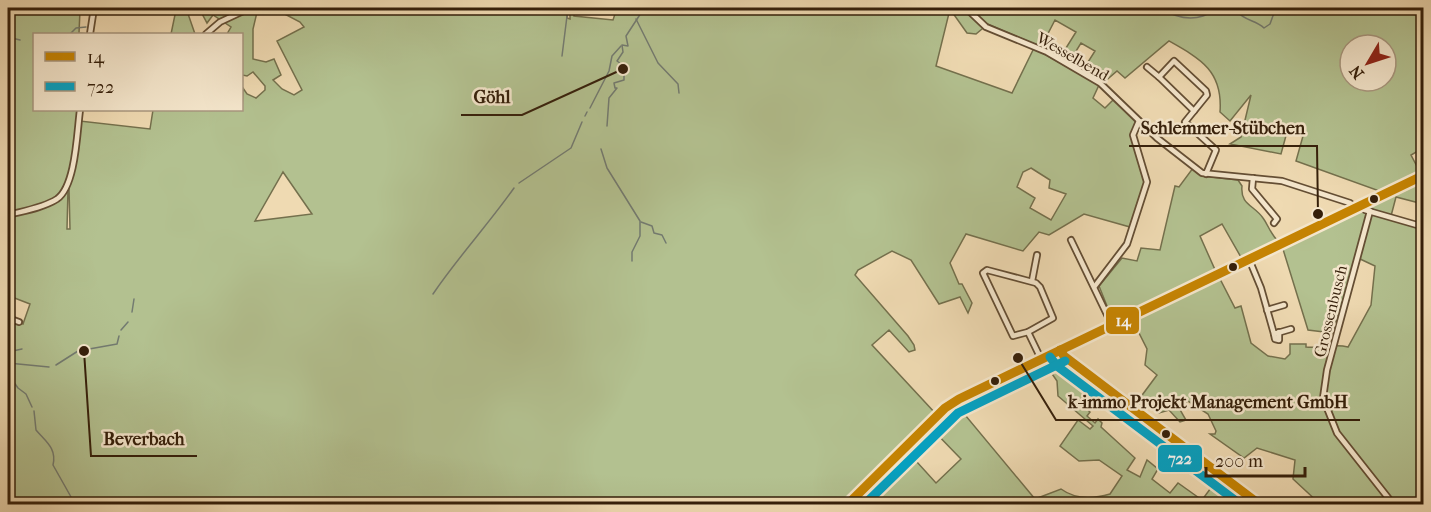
<svg xmlns="http://www.w3.org/2000/svg" width="1431" height="512" font-family="'IM FELL French Canon',serif">
  <style>
    .green { fill: #b3c190; stroke: #74704d; stroke-width: 1.5; fill-rule: evenodd }
    .lines { fill: none; stroke-linecap: round; stroke-linejoin: round }
    .stream { stroke: #737b71; stroke-width: 1.5 }
    .minor-casing { stroke: #644e34; stroke-width: 8 }
    .major-casing { stroke: #351f0a; stroke-width: 9 }
    .minor { stroke: #f5e7cd; stroke-width: 4.5 }
    .major { stroke: #e8bd79; stroke-width: 6 }
    .bus-1-casing { stroke: #f5e7cd; stroke-width: 14 }
    .bus-2-casing { stroke: #f5e7cd; stroke-width: 14 }
    .bus-1 { stroke: #c68402; stroke-width: 9 }
    .bus-2 { stroke: #03a2c4; stroke-width: 9 }
    .bus-dot { fill: #351f0a; stroke: #f5e7cd; stroke-width: 2 }
    .labels { text-anchor: middle; stroke-width: 5; stroke-linejoin: round; paint-order: stroke }
    .street-label { font-size: 16px; fill: #351f0a; stroke: #f5e7cd }
    .leader { fill: none; stroke: #351f0a; stroke-width: 2 }
    .callout-dot { fill: #351f0a; stroke: #f5e7cd; stroke-width: 2 }
    .callout-label { font-size: 18px; text-anchor: middle; font-weight: bold; fill: #351f0a; stroke: #f5e7cd; stroke-width: 5; stroke-linejoin: round; paint-order: stroke }
    .line-badge { stroke: #f5e7cd; stroke-width: 2 }
    .badge-label { font-size: 16px; text-anchor: middle; font-weight: bold; fill: #fff }
  </style>
  <rect width="100%" height="100%" fill="#efdab2"/>
  <filter id="stains"><feTurbulence type="fractalNoise" baseFrequency=".00333" numOctaves="4"/><feColorMatrix values="0 0 0 0 .2 0 0 0 0 .09 0 0 0 0 .02 0 0 0 .5 -.17"/></filter>
  <radialGradient id="worn" r=".72"><stop offset=".6" stop-color="#630" stop-opacity="0"/><stop offset="1" stop-color="#630" stop-opacity=".3"/></radialGradient>
  <!-- green -->
  <g class="green">
    <path d="M 8,8 L 92,8 L 91,11 L 80,10 L 79,33 L 88,34 L 34,34 L 34,110 L 78,110 C 75,131 74,183 57,196 C 45,206 22,209 8,214 Z"/>
    <path d="M 165,8 L 186,8 L 195,34 L 171,34 L 176,10 L 172,11 Z"/>
    <path d="M 199,8 L 231,8 L 242,13 L 258,8 L 253,29 L 253,59 L 266,62 L 274,59 L 281,75 L 273,80 L 282,89 L 294,95 L 302,90 L 277,41 L 304,27 L 300,22 L 279,11 L 286,8 L 568,8 L 567,18 L 570,19 L 570,8 L 575,8 L 574,16 L 613,20 L 617,8 L 1408,8 L 1423,12 L 1423,148 L 1411,155 L 1421,174 L 1382,192 L 1296,161 L 1303,136 L 1287,132 L 1281,154 L 1230,144 L 1241,137 L 1251,95 L 1230,121 L 1220,112 C 1223,71 1201,59 1169,41 L 1125,78 L 1117,71 L 1103,83 L 1083,70 L 1095,51 L 1081,43 L 1070,61 L 1061,56 L 1076,32 L 1055,20 L 1041,47 L 988,24 L 976,34 L 967,33 L 950,9 L 936,66 L 1012,93 L 1034,48 L 1099,85 L 1093,98 L 1105,108 L 1115,98 L 1139,124 L 1134,136 L 1146,178 L 1130,227 L 1084,214 L 1049,235 L 1039,232 L 1023,251 L 966,234 L 950,263 L 959,284 L 962,284 L 972,303 L 968,313 L 960,297 L 939,304 L 911,260 L 892,251 L 858,270 L 855,275 L 908,336 L 914,345 L 915,350 L 909,352 L 889,330 L 872,345 L 936,414 L 844,504 L 8,504 L 8,319 L 23,324 L 30,304 L 12,297 L 9,306 L 13,308 L 10,317 L 8,316 L 8,217 L 61,198 L 68,189 L 67,229 L 70,229 L 69,188 L 80,121 L 150,129 L 153,110 L 242,110 L 243,88 L 247,94 L 256,98 L 265,90 L 265,86 L 253,72 L 247,76 L 242,75 L 242,34 L 227,34 L 231,27 L 213,15 L 207,23 ZM 1350,45 L 1386,45 L 1386,81 L 1350,81 ZM 1031,168 L 1050,180 L 1049,188 L 1066,194 L 1051,220 L 1030,208 L 1035,198 L 1017,187 L 1023,172 ZM 283,172 L 312,214 L 255,221 Z"/>
    <path d="M 1193,168 L 1203,176 L 1238,180 L 1242,186 C 1240,205 1254,205 1263,218 C 1269,226 1270,234 1279,242 L 1242,259 L 1222,224 L 1200,236 L 1216,272 L 1113,321 L 1099,286 L 1122,258 L 1137,261 L 1141,248 L 1160,250 L 1175,186 L 1179,187 Z"/>
    <path d="M 1423,179 L 1423,204 L 1396,197 L 1391,216 L 1364,207 Z"/>
    <path d="M 1358,209 L 1367,213 L 1357,258 L 1332,333 L 1308,330 L 1282,246 Z"/>
    <path d="M 1372,214 L 1423,229 L 1423,504 L 1320,504 L 1293,479 L 1295,460 L 1257,448 L 1244,458 L 1210,434 L 1215,434 L 1216,431 L 1208,414 L 1188,401 L 1179,408 L 1186,420 L 1180,422 L 1169,410 L 1159,413 L 1147,405 L 1140,411 L 1134,406 L 1157,375 L 1145,365 L 1147,349 L 1132,319 L 1219,277 L 1235,308 L 1241,306 L 1251,343 L 1268,356 L 1285,359 L 1290,354 L 1290,344 L 1306,344 L 1306,347 C 1321,349 1333,343 1348,347 L 1371,305 L 1375,266 L 1358,258 L 1370,215 Z"/>
    <path d="M 1058,355 L 1093,382 L 1079,402 L 1090,412 L 1087,416 L 1095,423 L 1098,419 L 1102,423 L 1101,427 L 1135,458 L 1127,470 L 1140,477 L 1147,460 L 1158,469 L 1152,479 L 1170,493 L 1178,483 L 1202,500 L 1219,477 L 1234,488 L 1223,504 L 853,504 L 907,451 L 936,483 L 961,459 L 931,428 L 956,404 L 1035,499 L 1061,489 C 1076,500 1093,499 1110,494 L 1122,476 L 1099,460 L 1079,461 L 1060,446 L 1078,420 L 1090,429 L 1093,426 L 1058,396 L 1057,381 L 1044,362 Z"/>
  </g>
  <g class="lines">
    <!-- stream -->
    <g class="stream">
      <path d="M 525,8 L 536,10 L 547,8"/>
      <path d="M 1160,8 C 1173,16 1187,21 1203,16 C 1206,15 1209,13 1212,12 C 1221,11 1227,15 1236,11 C 1245,21 1256,20 1264,28 L 1270,24 L 1274,13 L 1286,8"/>
      <path d="M 1337,8 L 1389,8 L 1424,17"/>
      <path d="M 636,19 L 658,63 L 678,84 L 679,93"/>
      <path d="M 70,34 L 76,28 L 86,27"/>
      <path d="M 8,37 L 20,40"/>
      <path d="M 562,56 L 568,8"/>
      <path d="M 590,108 L 609,71 L 612,56 L 621,46"/>
      <path d="M 585,116 L 587,112"/>
      <path d="M 607,126 L 609,98 L 617,88 L 615,88 L 614,83 L 624,80 L 624,66 L 617,61 L 623,52 L 622,45 L 628,46 L 626,36 L 641,13 L 640,8"/>
      <path d="M 601,149 L 607,168 L 640,221 L 640,236 L 632,252 L 632,261"/>
      <path d="M 519,183 L 571,148 L 582,122"/>
      <path d="M 641,222 L 652,226 L 654,233 L 662,235 L 666,243"/>
      <path d="M 433,294 C 458,257 488,225 514,188"/>
      <path d="M 132,312 L 134,299"/>
      <path d="M 121,330 L 128,322"/>
      <path d="M 8,352 L 22,349"/>
      <path d="M 8,363 L 49,367"/>
      <path d="M 56,365 L 78,351 L 117,344 L 119,336"/>
      <path d="M 8,374 L 18,388 L 26,394 L 32,407"/>
      <path d="M 34,411 L 36,430 C 45,441 57,448 53,465 L 75,504"/>
    </g>
    <defs>
      <g id="minor">
        <path d="M 966,8 L 986,27 L 1047,52 L 1100,83 L 1157,138 L 1202,173 L 1282,181 L 1350,203 L 1356,208"/>
        <path d="M 90,34 L 94,8"/>
        <path d="M 206,34 L 220,22 L 250,8"/>
        <path d="M 1147,67 L 1159,77 L 1174,61 L 1206,91 L 1207,95 L 1185,122 L 1216,150 L 1206,174"/>
        <path d="M 1159,77 L 1194,111"/>
        <path d="M 1253,178 L 1252,189 L 1277,219 L 1274,223"/>
        <path d="M 1361,205 L 1365,210 L 1424,227"/>
        <path d="M 1370,211 L 1327,370 L 1323,398 L 1337,433 L 1393,504"/>
        <path d="M 8,215 C 23,211 43,208 57,199 C 76,186 77,131 80,110"/>
        <path d="M 1071,240 L 1112,325"/>
        <path d="M 1249,259 L 1261,288 L 1274,334 L 1291,329"/>
        <path d="M 987,270 L 1036,283 L 1040,287 L 1053,318 L 1028,332 L 1013,336 L 983,273 Z"/>
        <path d="M 1032,281 L 1037,255"/>
        <path d="M 1095,286 L 1127,244 L 1147,182 L 1133,135 L 1139,121"/>
        <path d="M 1267,310 L 1284,305"/>
        <path d="M 8,318 L 19,322"/>
        <path d="M 1028,332 L 1041,359"/>
        <path d="M 1274,334 L 1275,339 L 1279,340 L 1279,332"/>
        <path d="M 1060,350 L 1064,356 L 1259,504"/>
      </g>
      <path id="major" d="M 848,504 L 945,408 L 959,399 L 1424,175"/>
    </defs>
    <!-- minor casing -->
    <use href="#minor" class="minor-casing"/>
    <!-- major casing -->
    <use href="#major" class="major-casing"/>
    <!-- minor -->
    <use href="#minor" class="minor"/>
    <!-- major -->
    <use href="#major" class="major"/>
    <defs>
      <g id="bus-1">
        <path d="M 1060,350 L 1064,356 L 1259,504"/>
        <path d="M 848,504 L 945,408 L 959,399 L 1424,175"/>
      </g>
      <g id="bus-2">
        <path d="M 1050,357 L 1057,366 L 1240,504"/>
        <path d="M 865,504 L 958,413 L 1065,361"/>
      </g>
    </defs>
    <!-- bus-1 casing -->
    <use href="#bus-1" class="bus-1-casing"/>
    <!-- bus-2 casing -->
    <use href="#bus-2" class="bus-2-casing"/>
    <!-- bus-1 -->
    <use href="#bus-1" class="bus-1"/>
    <!-- bus-2 -->
    <use href="#bus-2" class="bus-2"/>
  </g>
  <!-- markers -->
  <g class="bus-dot">
    <circle cx="1374" cy="199" r="5"/>
    <circle cx="1233" cy="267" r="5"/>
    <circle cx="995" cy="381" r="5"/>
    <circle cx="1166" cy="434" r="5"/>
  </g>
  <g class="labels">
    <!-- street labels -->
    <g class="street-label">
      <text transform="translate(1073 56) rotate(30)" y="6">Wesselbend</text>
      <text transform="translate(1330 311) rotate(-76)" y="6">Grossenbusch</text>
    </g>
  </g>
  <!-- callouts -->
  <path class="leader" d="M623 69L522 115H461M1318 214L1317 146H1129M1018 358L1056 420H1360M84 351L91 456H197"/>
  <g class="callout-dot">
    <circle cx="623" cy="69" r="6"/>
    <circle cx="1318" cy="214" r="6"/>
    <circle cx="1018" cy="358" r="6"/>
    <circle cx="84" cy="351" r="6"/>
  </g>
  <g class="callout-label">
    <text x="492" y="103">Göhl</text>
    <text x="1223" y="134">Schlemmer-Stübchen</text>
    <text x="1208" y="408">k-immo Projekt Management GmbH</text>
    <text x="144" y="445">Beverbach</text>
  </g>
  <g class="line-badge">
    <rect x="1105" y="306" width="35" height="29" rx="6" fill="#c68402"/>
    <rect x="1157" y="444" width="46" height="29" rx="6" fill="#03a2c4"/>
  </g>
  <g class="badge-label">
    <text x="1123" y="326">14</text>
    <text x="1180" y="464">722</text>
  </g>
  <!-- margin -->
  <rect width="1431" height="512" fill="none" stroke="#efdab2" stroke-width="30"/>
  <rect x="9" y="9" width="1413" height="494" fill="none" stroke="#351f0a" stroke-width="3"/>
  <rect x="15" y="15" width="1401" height="482" fill="none" stroke="#351f0a" stroke-width="1.5"/>
  <!-- legend -->
  <rect x="33" y="33" width="210" height="78" fill="#f5e7cd" stroke="#a8977f" stroke-width="1.5"/>
  <rect x="45" y="52" width="30" height="9" fill="#c68402" stroke="#a8977f" stroke-width="1.5"/>
  <text x="87" y="63" font-size="18" fill="#351f0a">14</text>
  <rect x="45" y="82" width="30" height="9" fill="#03a2c4" stroke="#a8977f" stroke-width="1.5"/>
  <text x="87" y="93" font-size="18" fill="#351f0a">722</text>
  <!-- north arrow -->
  <g transform="translate(1368 63) rotate(231)"><circle r="28" fill="#f5e7cd" stroke="#a8977f" stroke-width="1.5"/>
  <path d="M0-4.5L10 22L0 15L-10 22Z" fill="#8f2418"/>
  <text y="-9" font-size="16" font-weight="bold" text-anchor="middle" fill="#351f0a">N</text>
  </g>
  <!-- scale -->
  <path d="M1206 467v9h99v-9" fill="none" stroke="#351f0a" stroke-width="3"/>
  <text x="1215" y="467" font-size="18" fill="#351f0a" stroke="#f5e7cd" stroke-width="4.5" paint-order="stroke">200 m</text>
  <rect width="100%" height="100%" filter="url(#stains)"/>
  <rect width="100%" height="100%" fill="url(#worn)"/>
</svg>
